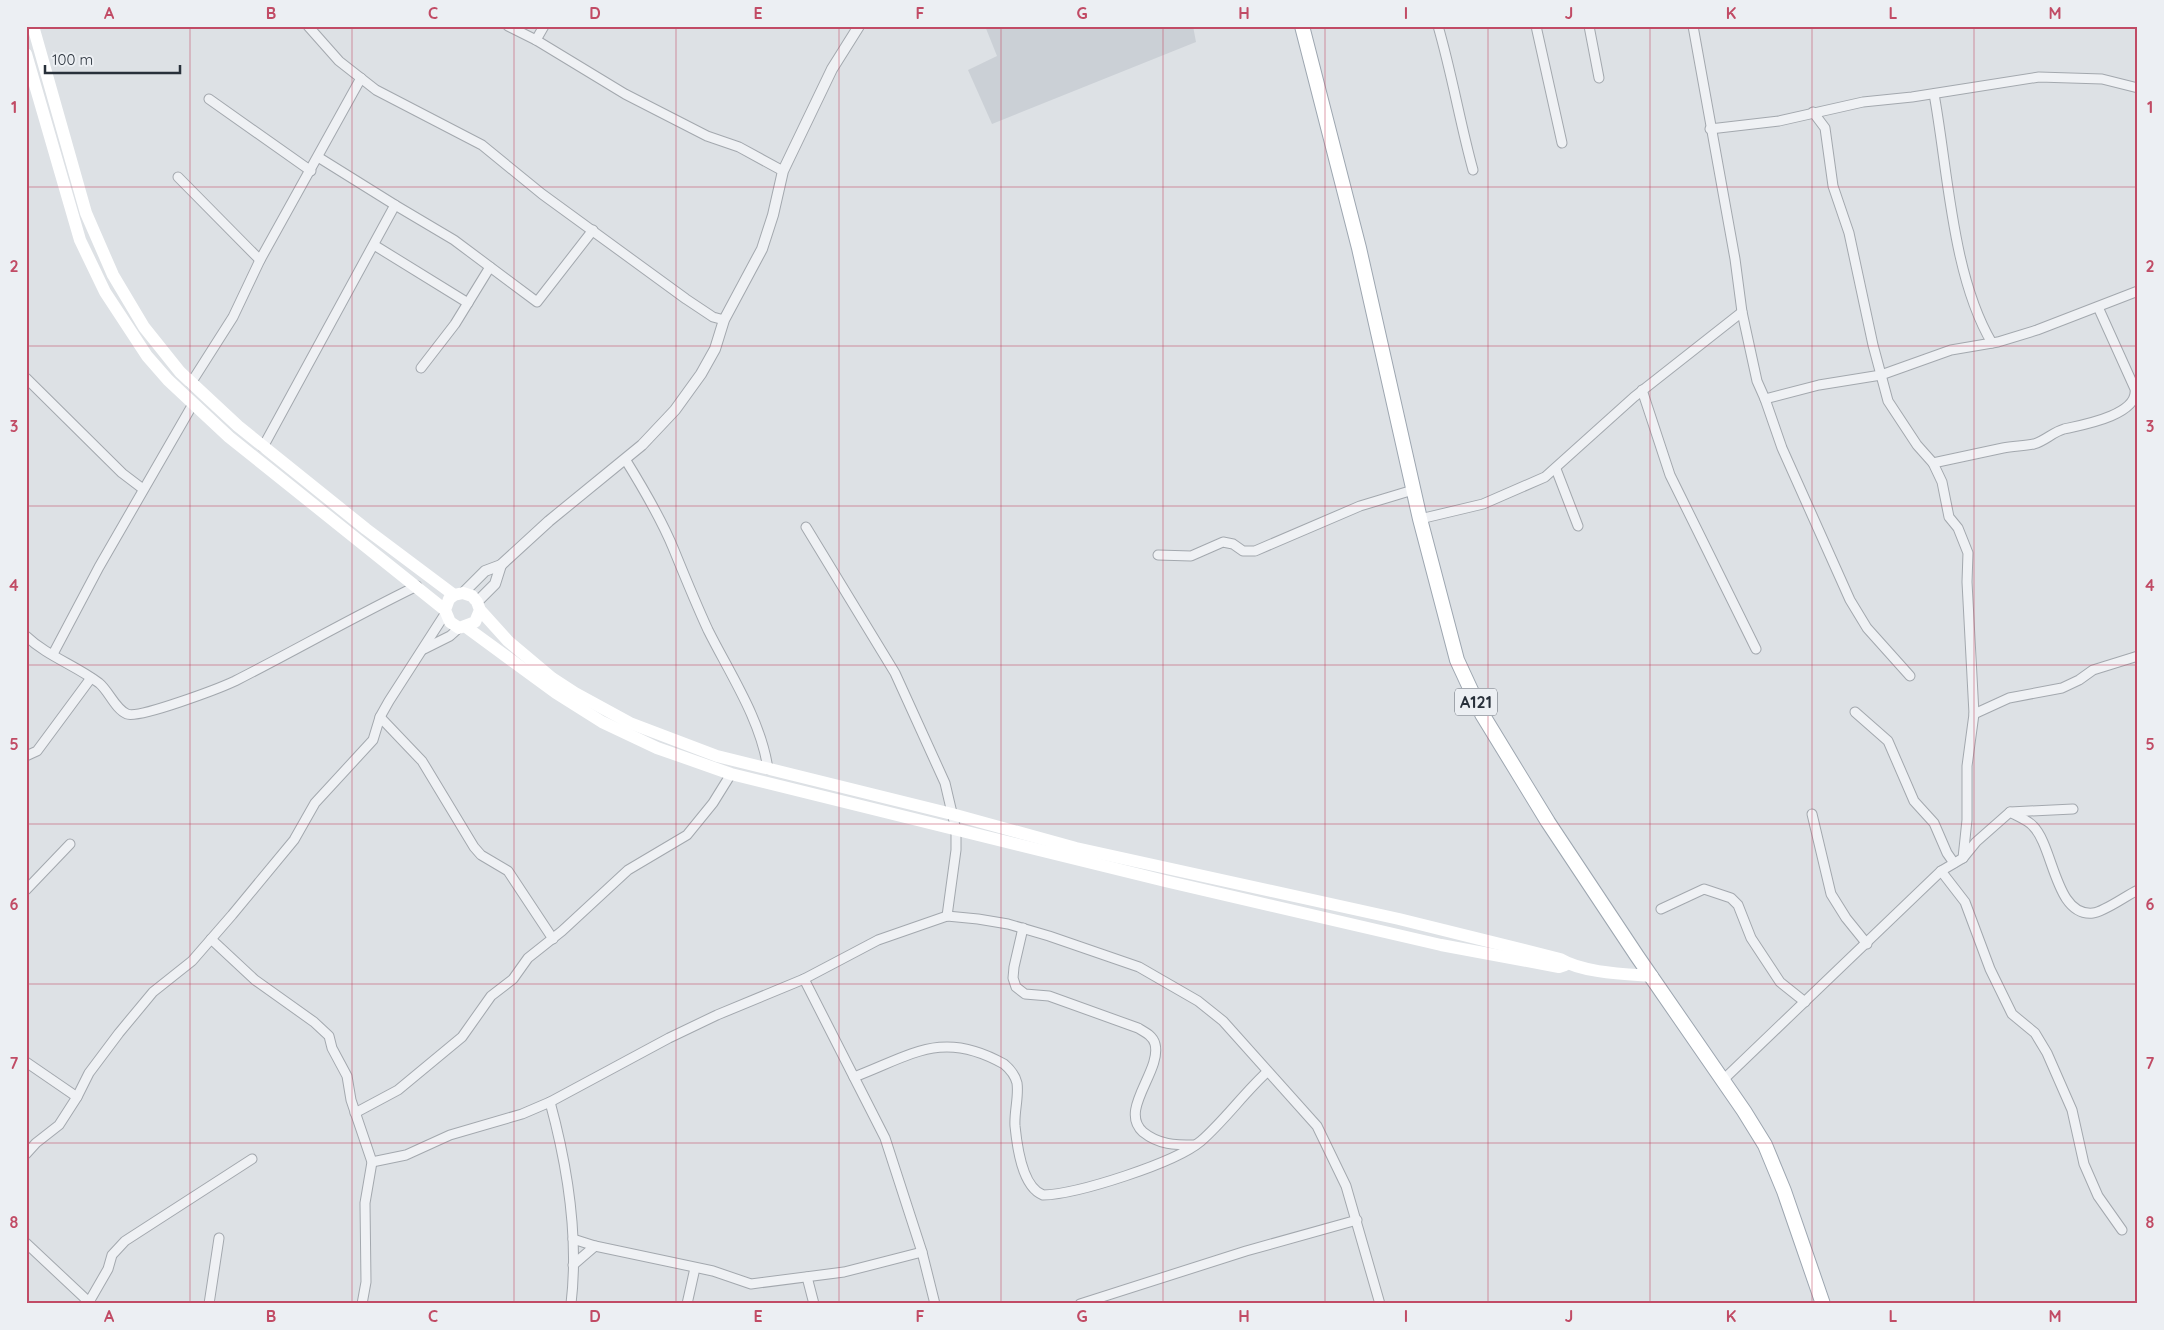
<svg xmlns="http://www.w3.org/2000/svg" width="2164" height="1330" font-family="Quicksand,sans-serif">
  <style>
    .built { fill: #cbd0d6 }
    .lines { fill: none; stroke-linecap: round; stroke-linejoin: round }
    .minor-casing { stroke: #a3a8ae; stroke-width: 11 }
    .tertiary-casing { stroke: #a3a8ae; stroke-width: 12 }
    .primary-casing { stroke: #9da6b0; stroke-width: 16 }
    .minor { stroke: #eff1f4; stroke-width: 9 }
    .tertiary { stroke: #eff1f4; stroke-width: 10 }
    .secondary { stroke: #fff; stroke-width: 12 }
    .primary { stroke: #fff; stroke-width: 14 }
    .grid { fill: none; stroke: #c14b65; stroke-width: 1; stroke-opacity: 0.55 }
    .labels { text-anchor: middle; stroke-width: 4.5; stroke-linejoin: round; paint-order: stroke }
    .shield { fill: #eceff3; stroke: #636972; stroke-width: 1 }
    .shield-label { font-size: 16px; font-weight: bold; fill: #28303a }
    .neatline { fill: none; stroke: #c14b65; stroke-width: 2 }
    .grid-label { font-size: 16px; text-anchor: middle; font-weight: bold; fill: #c14b65 }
  </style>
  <rect width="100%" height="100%" fill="#dde1e5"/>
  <!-- built -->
  <path class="built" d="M 985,26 L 1193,26 L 1196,42 L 992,124 L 968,70 L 997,56 Z"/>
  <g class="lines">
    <defs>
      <g id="minor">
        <path d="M 308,26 L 339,61 L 376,90 L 482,145 L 542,194 L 686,299 L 713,317 L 724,320"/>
        <path d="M 508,26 L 536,40 L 625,94 L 707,136 L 739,147 L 783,171"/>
        <path d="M 1438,26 C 1452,74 1460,123 1473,170"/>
        <path d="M 1536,26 L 1562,143"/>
        <path d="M 1589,26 L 1599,78"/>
        <path d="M 1693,26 L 1735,259 L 1742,312 L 1757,381 L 1765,399 L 1782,448 L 1850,600 L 1867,628 L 1910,676"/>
        <path d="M 536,40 L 544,26"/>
        <path d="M 1934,94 C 1948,170 1952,276 1992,343"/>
        <path d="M 209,99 L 311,171"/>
        <path d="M 1813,112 L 1825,128 L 1833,186 L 1849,233 L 1873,345 L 1888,401 L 1917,445 L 1933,463 L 1942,482 L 1949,517 L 1958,528 L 1968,553 L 1967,582 L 1974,714 L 1967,766 L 1967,820 L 1963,858"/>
        <path d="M 1710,129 L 1779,121 L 1863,102 L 1912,97 L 2039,77 L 2102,79 L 2138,88"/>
        <path d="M 318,157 L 395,205"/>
        <path d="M 178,177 L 260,260"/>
        <path d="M 374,245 L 468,303"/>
        <path d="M 421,368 L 455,324 L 490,267"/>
        <path d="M 26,378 L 122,473 L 143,489"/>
        <path d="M 191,383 L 233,317 L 260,260 L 361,78"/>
        <path d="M 1642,390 L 1670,475 L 1756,649"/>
        <path d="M 1765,399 L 1819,385 L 1881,375 L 1951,350 L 1998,342 L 2037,330 L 2138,291"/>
        <path d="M 263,447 L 395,205 L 454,240 L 537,302 L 593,230"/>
        <path d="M 625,459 C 643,488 661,518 674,550 C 685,577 696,604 708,630 C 730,674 761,720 768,769"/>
        <path d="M 1933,463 C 1957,458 1979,453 2003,448 C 2013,446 2024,446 2034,444 C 2045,441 2053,432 2064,429 C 2082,425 2139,415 2135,389 L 2098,307"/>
        <path d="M 1556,469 L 1578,526"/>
        <path d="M 1420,519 L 1483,504 L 1545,477 L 1634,397 L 1742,312"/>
        <path d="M 806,527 L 895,673 L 945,783 L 956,830 L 956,850 L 947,916"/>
        <path d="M 1158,555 L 1191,556 L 1223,542 L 1233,544 L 1243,551 L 1255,551 L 1360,506 L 1413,490"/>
        <path d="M 26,636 C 47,656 75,665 99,683 C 109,691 115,709 127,714 C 139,719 220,688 235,681 C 296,650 355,616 417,586"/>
        <path d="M 424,649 L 450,636 L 459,628"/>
        <path d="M 53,654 L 99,567 L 193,404"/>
        <path d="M 1855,712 L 1888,741 L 1914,801 L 1934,823 L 1947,853 L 1954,863"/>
        <path d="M 1974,714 L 2009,698 L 2062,688 L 2079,680 L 2093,670 L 2138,656"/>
        <path d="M 380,717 L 422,761 L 474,847 L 481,855 L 508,871 L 553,939"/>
        <path d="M 26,756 L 37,751 L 91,678"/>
        <path d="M 2010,812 C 2017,816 2028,820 2033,826 C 2054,847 2055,917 2093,913 C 2104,912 2127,895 2138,890"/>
        <path d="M 1812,814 L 1831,894 L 1846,918 L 1867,944"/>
        <path d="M 1941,871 L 1965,902 L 1990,969 L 2012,1014 L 2035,1033 L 2047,1053 L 2072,1110 L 2084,1164 L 2098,1196 L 2122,1230"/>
        <path d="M 26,890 L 70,844"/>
        <path d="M 1661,909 L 1704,889 L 1731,898 L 1738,905 L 1751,938 L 1780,982 L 1805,1002"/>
        <path d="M 1023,928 L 1014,967 L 1013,978 L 1016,987 L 1025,994 L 1049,996 L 1138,1028 C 1145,1032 1153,1036 1155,1044 C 1162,1071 1118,1110 1143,1132 C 1159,1145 1175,1145 1195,1145"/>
        <path d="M 211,939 L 255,980 L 314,1022 L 329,1036 L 332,1048 L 347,1076 L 351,1100 L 372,1162 L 365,1203 L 366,1282 L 362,1304"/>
        <path d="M 804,979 L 885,1138 L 922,1252 L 935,1304"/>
        <path d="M 26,1062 L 77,1097"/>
        <path d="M 854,1077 C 912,1055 942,1029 1004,1064 C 1010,1069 1015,1075 1017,1083 C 1019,1097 1014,1112 1015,1126 C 1017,1146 1022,1187 1043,1195 C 1078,1194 1175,1163 1201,1141 C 1225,1120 1244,1093 1267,1072"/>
        <path d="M 1723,1080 L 1941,871 L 1963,858 L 1976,842 L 2010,812 L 2073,809"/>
        <path d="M 550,1102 C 568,1168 579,1236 571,1304"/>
        <path d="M 355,1113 L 398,1090 L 462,1037 L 491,996 L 513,979 L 528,958 L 562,931 L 628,870 L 687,835 L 713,803 L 731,774"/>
        <path d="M 26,1154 L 36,1143 L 59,1125 L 77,1097 L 89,1073 L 119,1033 L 153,992 L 192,961 L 232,915 L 294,840 L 315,803 L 373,740 L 380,717 L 389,701 L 445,614"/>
        <path d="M 372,1162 L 406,1155 L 450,1135 L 522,1114 L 550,1102 L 669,1038 L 717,1015 L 804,979 L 878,940 L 947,916 L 978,919 L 1008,924 L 1049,936 L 1139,967 L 1198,1001 L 1223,1021 L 1317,1126 L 1346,1186 L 1380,1304"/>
        <path d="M 573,1239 L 595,1246 L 713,1271 L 751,1284 L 844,1272 L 922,1252"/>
        <path d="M 26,1243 L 91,1304"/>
        <path d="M 573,1265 L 595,1246"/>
        <path d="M 807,1277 L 814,1304"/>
        <path d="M 89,1302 L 108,1269 L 112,1255 L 125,1241 L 252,1159"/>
        <path d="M 209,1304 L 219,1238"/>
        <path d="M 687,1304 L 695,1268"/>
        <path d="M 1080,1304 L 1246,1251 L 1357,1220"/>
      </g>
      <g id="tertiary">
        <path d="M 463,593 L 485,571 L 501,565 L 549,521 L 642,445 L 675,410 L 701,374 L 715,349 L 724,320 L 762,249 L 773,215 L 783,171 L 832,69 L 859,26"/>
        <path d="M 477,602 L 495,584 L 501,565"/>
      </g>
      <path id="primary" d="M 1302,26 L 1359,248 L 1420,519 L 1457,660 L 1482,714 L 1548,822 L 1637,956 L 1744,1111 L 1765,1145 L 1784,1191 L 1823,1304"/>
    </defs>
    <!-- minor casing -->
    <use href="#minor" class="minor-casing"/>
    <!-- tertiary casing -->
    <use href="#tertiary" class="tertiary-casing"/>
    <!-- primary casing -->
    <use href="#primary" class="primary-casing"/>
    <!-- minor -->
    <use href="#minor" class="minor"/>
    <!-- tertiary -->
    <use href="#tertiary" class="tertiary"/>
    <!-- secondary -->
    <g class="secondary">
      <path d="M 33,26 L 86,213 L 113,275 L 144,327 L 180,372 L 238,426 L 366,529 L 454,595"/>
      <path d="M 26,54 L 80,240 L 105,292 L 147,356 L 168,380 L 229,437 L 445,610"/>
      <path d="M 480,610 L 475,622 L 459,628 L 450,622 L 445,610 L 449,599 L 454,595 L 463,593 L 472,596 L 477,602 L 480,610 L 508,641 L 552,678 L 575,693 L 630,723 L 717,756 L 952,814 L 1076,848 L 1399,919 L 1560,959 C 1583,973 1625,974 1652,976"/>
      <path d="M 466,627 L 556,693 L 602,722 L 657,748 L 731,774 L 1165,881 L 1441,945 L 1559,967 L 1565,965"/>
    </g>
    <!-- primary -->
    <use href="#primary" class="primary"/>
  </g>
  <!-- grid -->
  <path class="grid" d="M 190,26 L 190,1304M 352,26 L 352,1304M 514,26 L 514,1304M 676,26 L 676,1304M 839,26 L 839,1304M 1001,26 L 1001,1304M 1163,26 L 1163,1304M 1325,26 L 1325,1304M 1488,26 L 1488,1304M 1650,26 L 1650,1304M 1812,26 L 1812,1304M 1974,26 L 1974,1304M 26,187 L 2138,187M 26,346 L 2138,346M 26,506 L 2138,506M 26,665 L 2138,665M 26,824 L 2138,824M 26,984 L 2138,984M 26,1143 L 2138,1143"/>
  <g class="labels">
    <!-- shield labels -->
    <rect class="shield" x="1455" y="688.5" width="42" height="27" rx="4"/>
    <g class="shield-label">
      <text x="1476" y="708">A121</text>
    </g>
  </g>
  <!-- border -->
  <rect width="2164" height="1330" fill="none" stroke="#eceff3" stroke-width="55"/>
  <!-- scale -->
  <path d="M45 65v8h135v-8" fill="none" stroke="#28303a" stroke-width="2.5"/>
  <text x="52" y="65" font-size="15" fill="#28303a" stroke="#eceff3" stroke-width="4" paint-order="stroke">100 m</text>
  <rect x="28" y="28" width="2108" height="1274" class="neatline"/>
  <g class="grid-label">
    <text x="109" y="19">A</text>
    <text x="271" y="19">B</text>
    <text x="433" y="19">C</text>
    <text x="595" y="19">D</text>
    <text x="758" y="19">E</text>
    <text x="920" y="19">F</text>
    <text x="1082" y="19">G</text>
    <text x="1244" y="19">H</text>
    <text x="1406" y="19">I</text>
    <text x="1569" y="19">J</text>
    <text x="1731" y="19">K</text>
    <text x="1893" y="19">L</text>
    <text x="2055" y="19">M</text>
    <text x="14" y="113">1</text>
    <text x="2150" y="113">1</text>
    <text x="14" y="272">2</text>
    <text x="2150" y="272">2</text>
    <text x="14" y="432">3</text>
    <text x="2150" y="432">3</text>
    <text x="14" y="591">4</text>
    <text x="2150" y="591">4</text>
    <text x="14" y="750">5</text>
    <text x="2150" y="750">5</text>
    <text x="14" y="910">6</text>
    <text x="2150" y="910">6</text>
    <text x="14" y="1069">7</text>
    <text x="2150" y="1069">7</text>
    <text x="14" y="1228">8</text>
    <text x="2150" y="1228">8</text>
    <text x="109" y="1322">A</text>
    <text x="271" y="1322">B</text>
    <text x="433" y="1322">C</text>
    <text x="595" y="1322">D</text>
    <text x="758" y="1322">E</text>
    <text x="920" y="1322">F</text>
    <text x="1082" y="1322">G</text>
    <text x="1244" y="1322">H</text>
    <text x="1406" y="1322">I</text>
    <text x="1569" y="1322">J</text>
    <text x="1731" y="1322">K</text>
    <text x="1893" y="1322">L</text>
    <text x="2055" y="1322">M</text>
  </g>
</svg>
